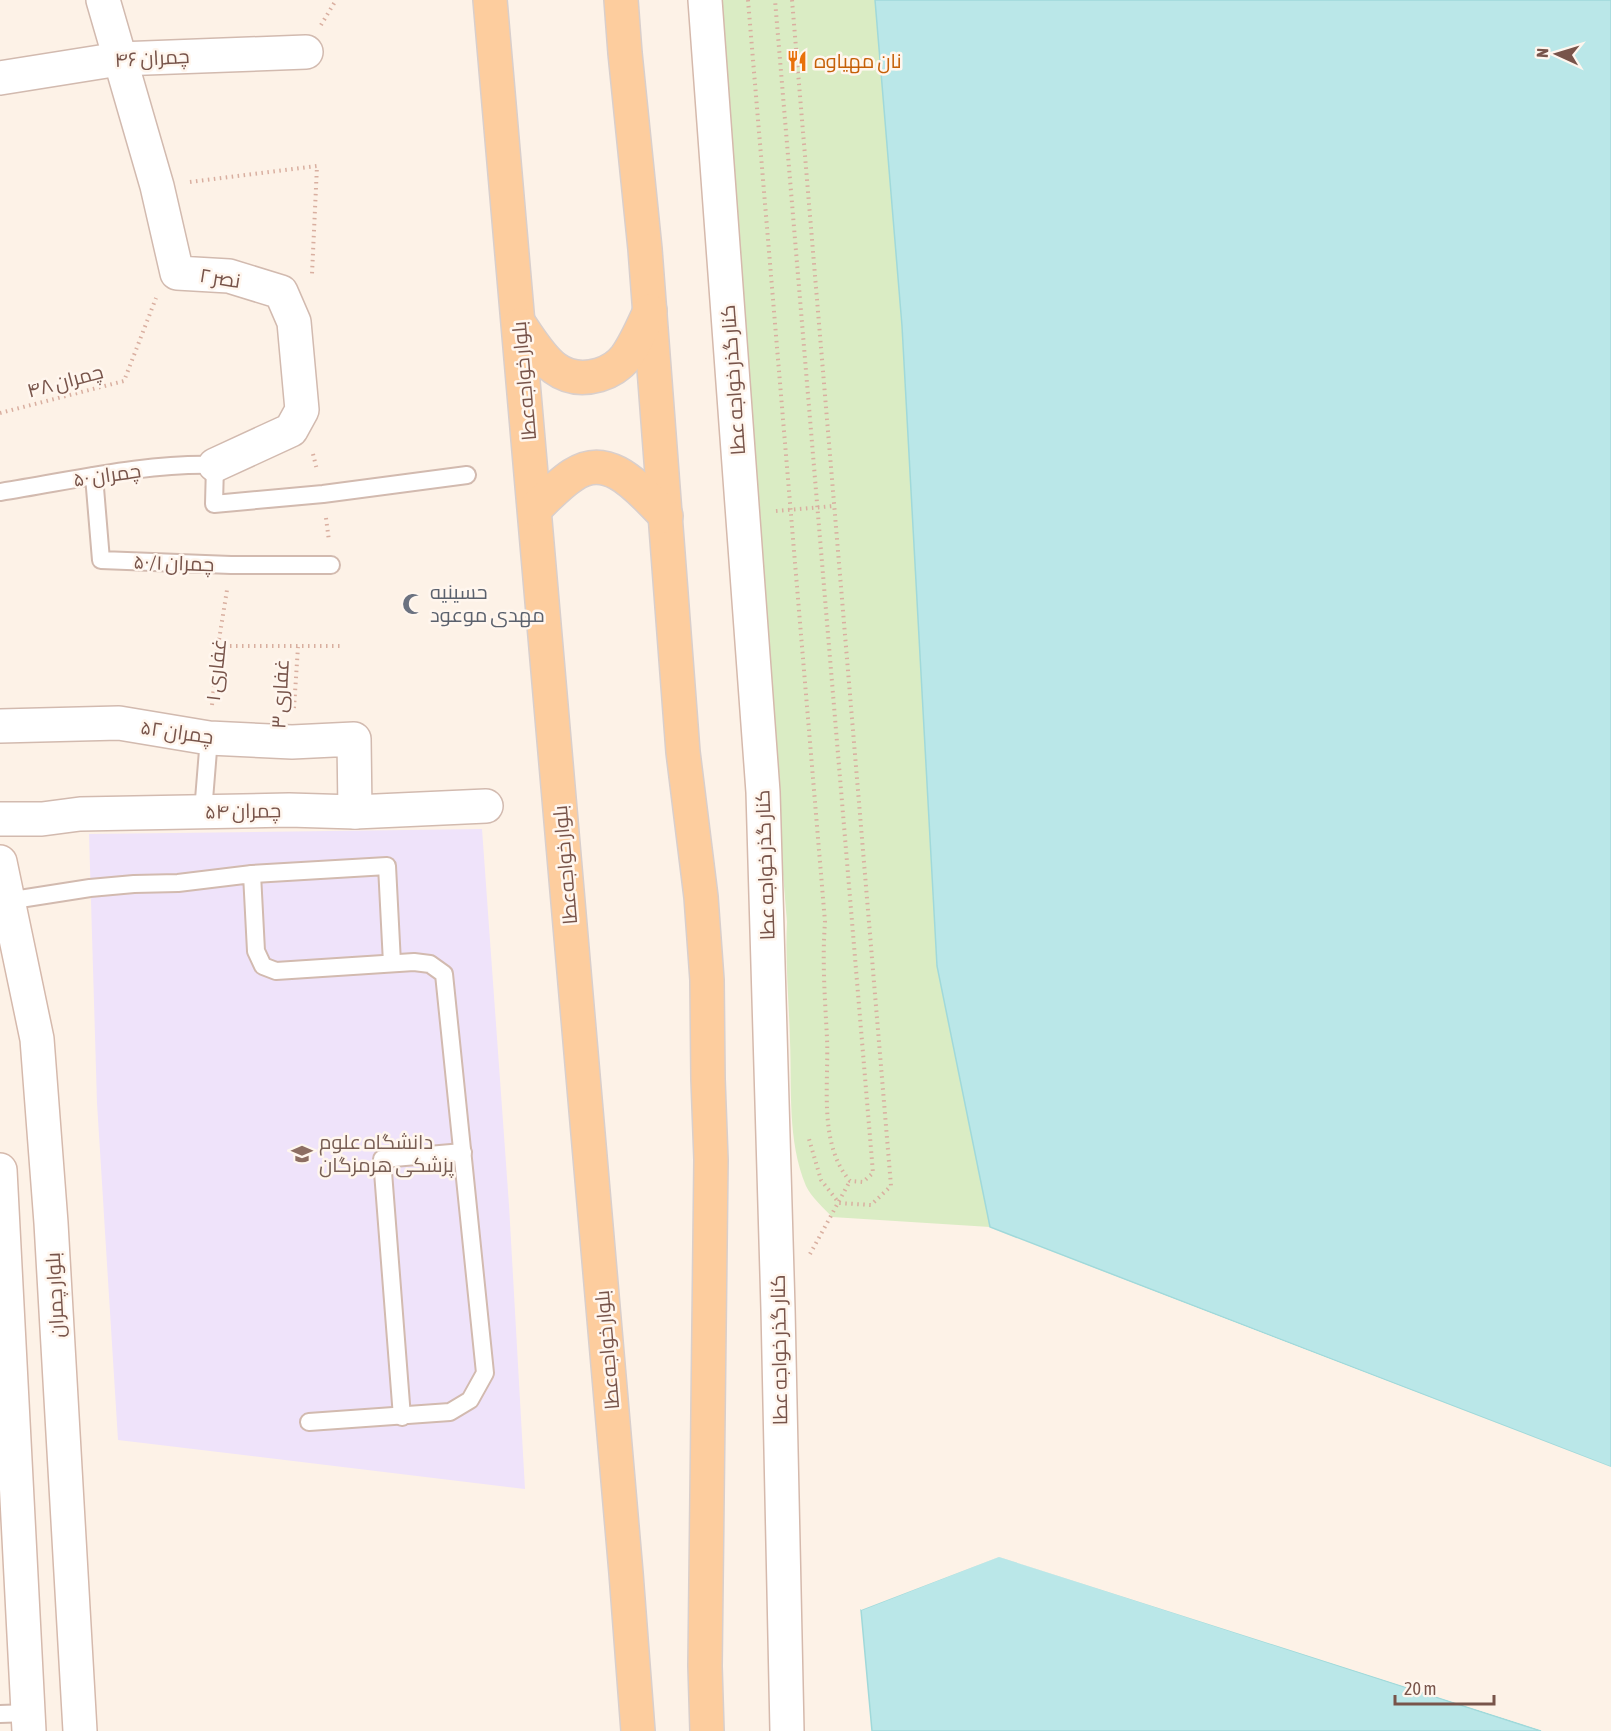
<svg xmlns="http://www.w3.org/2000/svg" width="1611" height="1731" font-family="'Asap Condensed',Cairo,sans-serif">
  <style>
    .education { fill: #efe3fa }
    .green { fill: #daecc4 }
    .water { fill: #bae7e8; stroke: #a0d9da; stroke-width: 1.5 }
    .pier { fill: #fdf2e7 }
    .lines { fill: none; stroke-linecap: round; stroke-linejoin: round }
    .lane-casing { stroke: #d2baaf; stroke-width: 20 }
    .street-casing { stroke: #d2baaf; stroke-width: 36 }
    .secondary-casing { stroke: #d5b9ac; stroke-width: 36 }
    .primary-casing { stroke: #d9cfcc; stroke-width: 36 }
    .path { stroke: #d9afa0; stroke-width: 4; stroke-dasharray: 1.5 4.5; stroke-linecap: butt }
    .lane { stroke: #fff; stroke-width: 16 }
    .street { stroke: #fff; stroke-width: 33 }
    .secondary { stroke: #fff; stroke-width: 33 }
    .primary { stroke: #fdcd9e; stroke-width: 33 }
    .labels { text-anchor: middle; stroke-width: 5; stroke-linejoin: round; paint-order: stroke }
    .street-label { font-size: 20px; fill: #78544a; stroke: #fff6ee }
    .food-label { font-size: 20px; fill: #c56008; stroke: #fff6ee; text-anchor: start }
    .worship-label { font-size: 20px; fill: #5b616d; stroke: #fff6ee; text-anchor: start }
    .education-label { font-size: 20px; fill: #785e54; stroke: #fff6ee; text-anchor: start }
  </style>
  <rect width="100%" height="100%" fill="#fdf2e7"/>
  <!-- education -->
  <path class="education" d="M 482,829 L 509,1205 L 525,1489 L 118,1440 L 97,1103 L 89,834 Z"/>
  <!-- green -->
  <path class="green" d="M 710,0 L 875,0 L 902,326 L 937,966 L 990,1227 L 832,1217 C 824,1208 811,1197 806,1186 C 787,1140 792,1089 790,1041 C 789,1001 785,962 787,922 Z"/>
  <!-- water -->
  <g class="water">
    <path d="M 875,0 L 1611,0 L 1611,1467 L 990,1227 L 937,966 L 902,326 Z"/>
    <path d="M 999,1556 L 1541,1731 L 872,1731 L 861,1610 Z"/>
  </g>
  <!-- pier -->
  <g class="pier">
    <path d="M 986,1227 L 1611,1467 L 1611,1470 L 988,1230 Z"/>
    <path d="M 999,1553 L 1542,1728 L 1544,1731 L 999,1557 L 861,1610 L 861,1607 Z"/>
  </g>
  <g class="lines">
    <defs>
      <g id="lane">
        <path d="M 94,476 L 101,560 L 231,565 L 331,565"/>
        <path d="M 0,492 C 71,481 143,463 215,465 L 214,504 L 323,494 L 467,475"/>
        <path d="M 203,812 L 209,738"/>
        <path d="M 252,874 L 387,866 L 392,963"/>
        <path d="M 7,901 L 90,888 L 134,884 L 178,883 L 252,874 L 256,951 L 263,966 L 276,971 L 414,962 L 430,964 L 444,974 L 485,1373 L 470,1400 L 450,1412 L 309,1422"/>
        <path d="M 402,1417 L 382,1159 L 463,1152"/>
        <path d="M 0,1714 L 29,1713"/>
      </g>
      <g id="street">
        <path d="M 103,0 L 157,186 L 177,273 L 229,276 L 281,292 L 294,322 L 302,410 L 291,430 L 215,465"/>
        <path d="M 0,78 L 119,59 L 306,52"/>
        <path d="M 0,726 L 119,723 L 209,738 L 292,742 L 354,739 L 355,812"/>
        <path d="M 0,819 L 42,819 L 80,814 L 289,810 L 355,812 L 486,806"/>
      </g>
      <g id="secondary">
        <path d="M 705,0 L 763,792 L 778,1309 L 787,1731"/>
        <path d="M 0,862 L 37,1039 L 51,1223 L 80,1731"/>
        <path d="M 0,1170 L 29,1731"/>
      </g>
      <g id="primary">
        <path d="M 490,0 L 626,1573 L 638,1731"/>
        <path d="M 621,0 L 625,53 L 645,249 L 683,752 L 701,897 L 707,980 L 708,1079 L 711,1160 L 705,1666 L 707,1731"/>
        <path d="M 520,325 C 540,354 557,387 599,375 C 609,372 620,365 626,357 C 636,343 643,326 650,311"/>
        <path d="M 535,509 C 547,497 559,484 573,475 C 611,450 641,492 666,516"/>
      </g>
    </defs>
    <!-- lane casing -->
    <use href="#lane" class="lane-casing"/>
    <!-- street casing -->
    <use href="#street" class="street-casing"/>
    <!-- secondary casing -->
    <use href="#secondary" class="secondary-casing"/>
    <!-- primary casing -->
    <use href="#primary" class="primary-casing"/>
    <!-- path -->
    <g class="path">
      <path d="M 748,0 L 825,922 C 822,961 825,999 827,1038 C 829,1084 818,1144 850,1181 L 863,1182 L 873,1173 L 775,0"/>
      <path d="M 792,0 L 891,1186 L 871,1205 L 839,1203 L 821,1180 L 809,1139"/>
      <path d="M 321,25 L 336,0"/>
      <path d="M 190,182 L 317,166 L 312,274 L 310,276"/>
      <path d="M 0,413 L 124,381 L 156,298"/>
      <path d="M 313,454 L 317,470"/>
      <path d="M 776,511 L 834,506"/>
      <path d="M 326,518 L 329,541"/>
      <path d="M 218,646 L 342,646"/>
      <path d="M 212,705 L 218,646 L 227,590"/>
      <path d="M 294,708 L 298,647"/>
      <path d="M 810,1254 L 850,1181"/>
    </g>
    <!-- lane -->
    <use href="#lane" class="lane"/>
    <!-- street -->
    <use href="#street" class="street"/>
    <!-- secondary -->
    <use href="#secondary" class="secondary"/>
    <!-- primary -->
    <use href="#primary" class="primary"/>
  </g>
  <!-- icons -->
  <defs>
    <symbol id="restaurant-bare" viewBox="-9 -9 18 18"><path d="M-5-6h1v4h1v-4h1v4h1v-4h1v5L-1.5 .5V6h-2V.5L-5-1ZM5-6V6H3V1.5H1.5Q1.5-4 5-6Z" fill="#e8710a" stroke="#fff6ee" stroke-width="2.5" paint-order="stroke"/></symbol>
    <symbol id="mosque-bare" viewBox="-9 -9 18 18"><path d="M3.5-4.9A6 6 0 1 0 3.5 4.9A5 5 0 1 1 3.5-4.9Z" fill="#6b7280" stroke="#fff6ee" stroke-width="2.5" paint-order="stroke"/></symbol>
    <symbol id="university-bare" viewBox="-9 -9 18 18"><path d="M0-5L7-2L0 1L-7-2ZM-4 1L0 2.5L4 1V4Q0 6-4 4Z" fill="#8d6e63" stroke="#fff6ee" stroke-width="2.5" paint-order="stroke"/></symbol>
  </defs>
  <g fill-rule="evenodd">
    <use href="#restaurant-bare" x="782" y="46" width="30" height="30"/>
    <use href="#mosque-bare" x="398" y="589" width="30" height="30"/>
    <use href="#university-bare" x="287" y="1139" width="30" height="30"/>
  </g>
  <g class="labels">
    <!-- street labels -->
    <g class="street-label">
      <text transform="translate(152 58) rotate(-3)" y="7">چمران ۴۶</text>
      <text transform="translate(220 278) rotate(9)" y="7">نصر ۲</text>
      <text transform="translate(733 380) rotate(-94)" y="7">کنار گذر خواجه عطا</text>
      <text transform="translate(65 381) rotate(-15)" y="7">چمران ۴۸</text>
      <text transform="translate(524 381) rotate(-95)" y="7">بلوار خواجه‌عطا</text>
      <text transform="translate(107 475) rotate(-8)" y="7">چمران ۵۰</text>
      <text transform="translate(174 563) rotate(2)" y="7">چمران ۵۰/۱</text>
      <text transform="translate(216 670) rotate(-84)" y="7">غفاری ۱</text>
      <text transform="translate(280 694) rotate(-87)" y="7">غفاری ۳</text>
      <text transform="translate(177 732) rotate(8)" y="7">چمران ۵۲</text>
      <text transform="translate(243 811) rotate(-1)" y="7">چمران ۵۴</text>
      <text transform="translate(565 865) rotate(-95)" y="7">بلوار خواجه‌عطا</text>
      <text transform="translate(765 865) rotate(-92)" y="7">کنار گذر خواجه عطا</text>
      <text transform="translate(55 1295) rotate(-93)" y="7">بلوار چمران</text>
      <text transform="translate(607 1350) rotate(-95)" y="7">بلوار خواجه‌عطا</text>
      <text transform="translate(779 1350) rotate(-91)" y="7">کنار گذر خواجه عطا</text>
    </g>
    <!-- food labels -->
    <g class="food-label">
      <text x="814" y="68">نان مهیاوه</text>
    </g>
    <!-- worship labels -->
    <g class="worship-label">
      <text x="430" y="599">حسینیه<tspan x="430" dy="23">مهدی موعود</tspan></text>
    </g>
    <!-- education labels -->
    <g class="education-label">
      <text x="319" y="1149">دانشگاه علوم<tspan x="319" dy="23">پزشکی هرمزگان</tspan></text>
    </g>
  </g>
  <!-- north arrow -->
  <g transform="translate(1557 54) rotate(274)" stroke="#fff6ee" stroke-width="4.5" paint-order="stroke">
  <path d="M0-4.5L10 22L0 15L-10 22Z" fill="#78544a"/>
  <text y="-9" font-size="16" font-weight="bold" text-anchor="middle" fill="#78544a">N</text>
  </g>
  <!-- scale -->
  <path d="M1395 1695v9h99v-9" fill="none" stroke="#78544a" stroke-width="3"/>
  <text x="1404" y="1695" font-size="18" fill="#78544a" stroke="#fff6ee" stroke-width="4.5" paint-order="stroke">20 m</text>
</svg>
